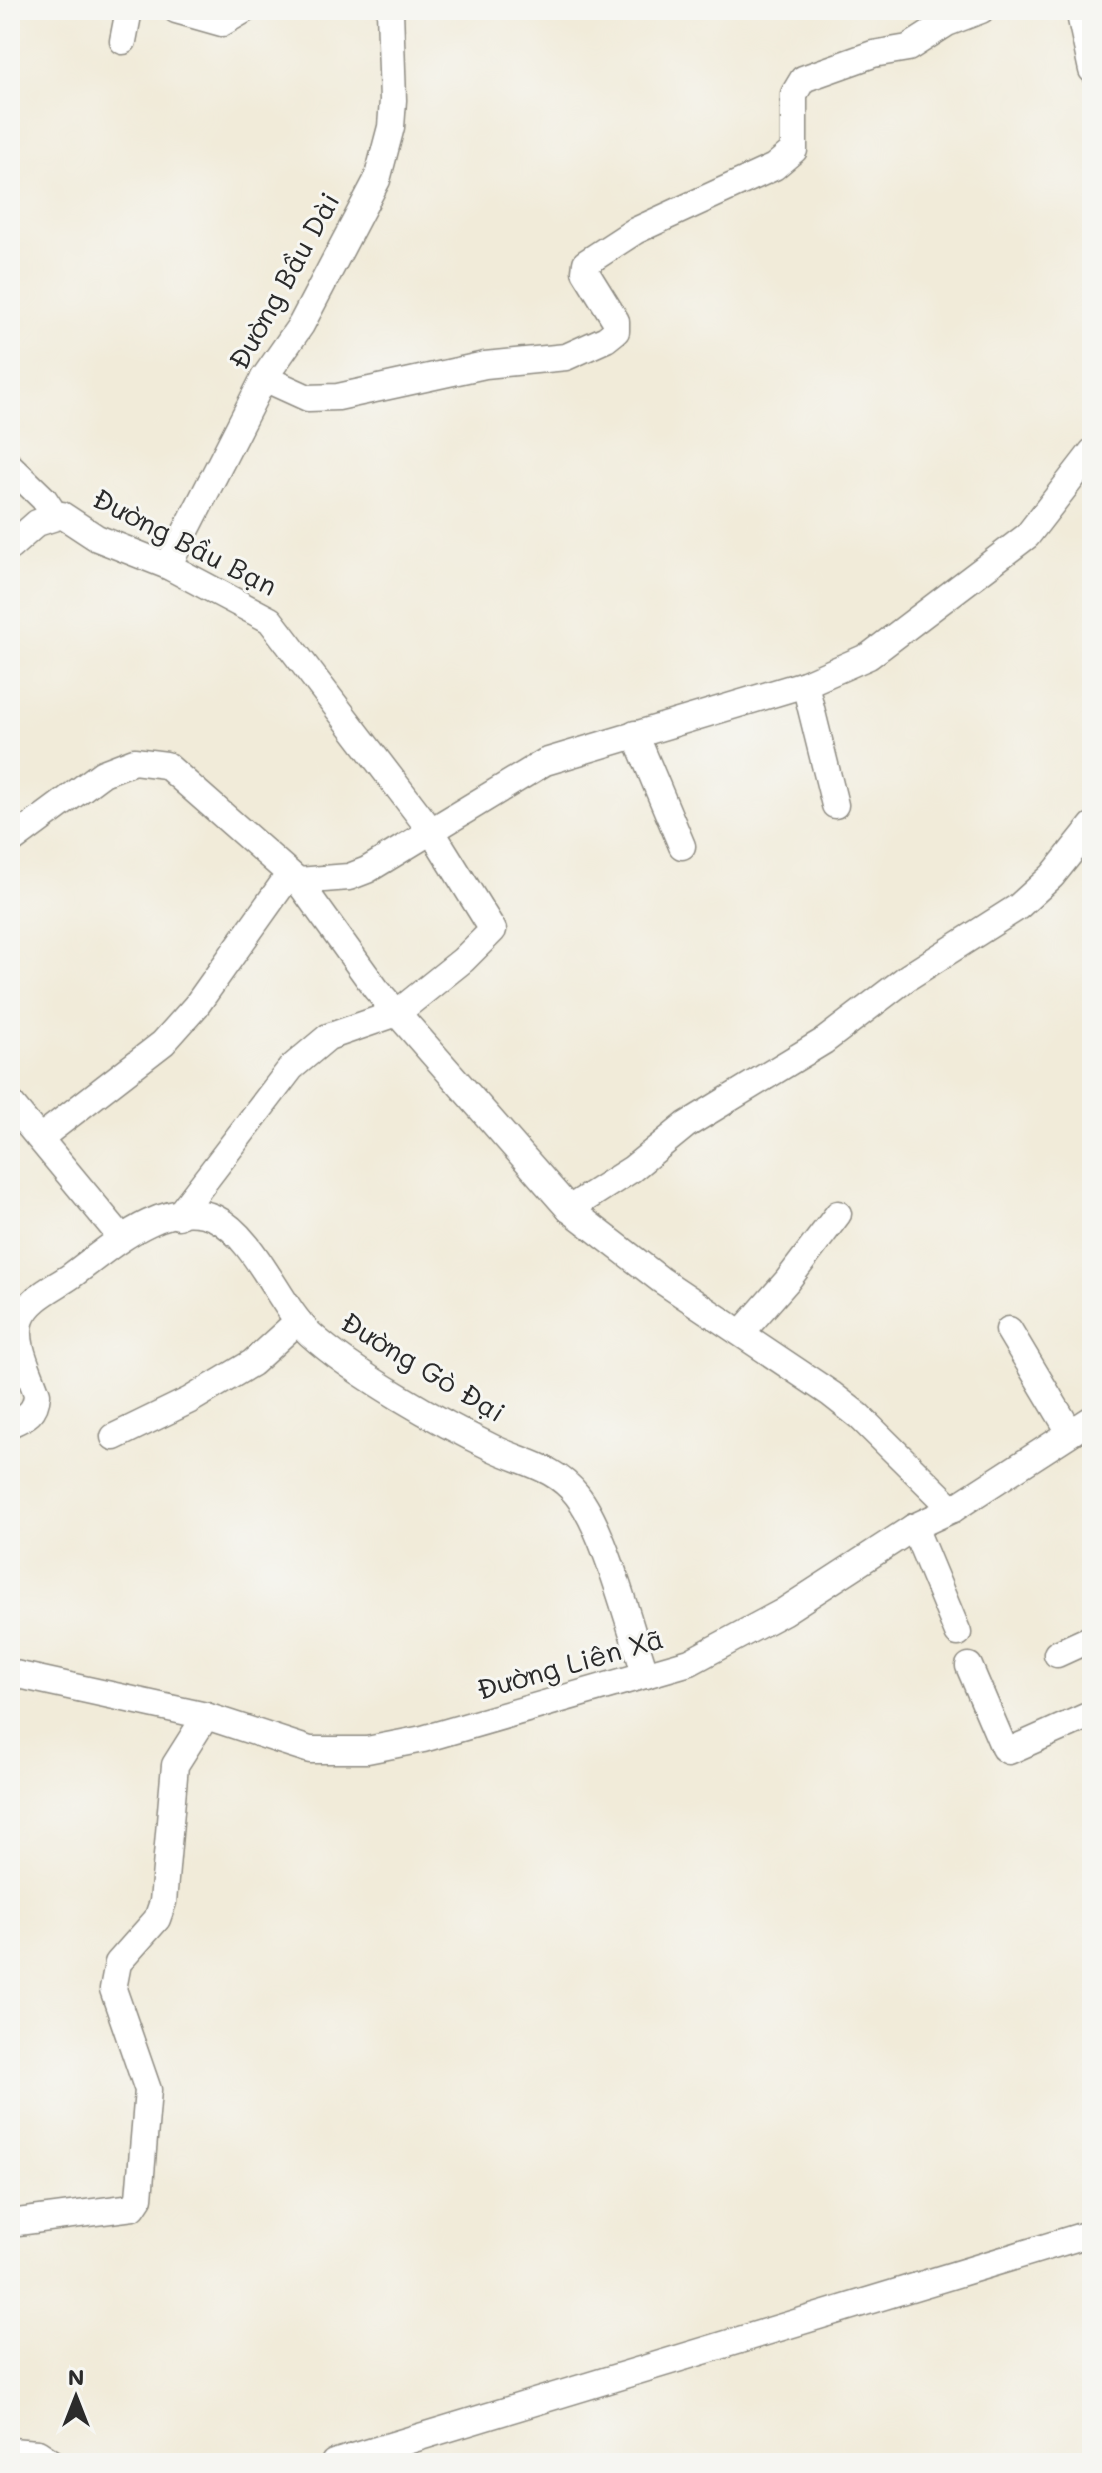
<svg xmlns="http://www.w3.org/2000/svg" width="1102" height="2473" font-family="Mali,sans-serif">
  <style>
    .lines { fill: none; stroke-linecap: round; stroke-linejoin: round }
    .minor-casing { stroke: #8e8b82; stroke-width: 29 }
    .minor { stroke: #fff; stroke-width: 26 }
    .labels { text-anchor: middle; stroke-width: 6; stroke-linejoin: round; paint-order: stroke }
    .street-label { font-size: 28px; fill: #2b2b2b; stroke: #f6f6f2 }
  </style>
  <rect width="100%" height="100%" fill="#f6f6f2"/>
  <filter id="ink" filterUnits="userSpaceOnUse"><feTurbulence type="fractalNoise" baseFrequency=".0125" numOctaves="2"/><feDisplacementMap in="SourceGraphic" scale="16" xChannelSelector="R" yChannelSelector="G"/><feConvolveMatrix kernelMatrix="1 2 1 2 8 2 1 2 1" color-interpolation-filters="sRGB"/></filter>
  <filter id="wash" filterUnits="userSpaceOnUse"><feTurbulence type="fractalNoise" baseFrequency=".006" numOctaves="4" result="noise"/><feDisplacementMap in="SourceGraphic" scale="32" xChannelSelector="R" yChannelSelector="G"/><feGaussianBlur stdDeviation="1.8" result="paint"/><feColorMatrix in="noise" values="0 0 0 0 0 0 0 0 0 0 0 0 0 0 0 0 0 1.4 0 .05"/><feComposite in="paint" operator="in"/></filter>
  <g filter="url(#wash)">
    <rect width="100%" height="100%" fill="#f1ebd9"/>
  </g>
  <g filter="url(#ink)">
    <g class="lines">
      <defs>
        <g id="minor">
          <path d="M 176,10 L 222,23 L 244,10"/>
          <path d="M 1079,10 L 1092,70"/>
          <path d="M 123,41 L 129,10"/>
          <path d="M 264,378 L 308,398 L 338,397 L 485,365 L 566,357 L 606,339 L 616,331 L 616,321 L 585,271 L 586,263 L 635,231 L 774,167 L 794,150 L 794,94 L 803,79 L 873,54 L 908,48 L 947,23 L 981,10"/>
          <path d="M 10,466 L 44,499 L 54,514"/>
          <path d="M 10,547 L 37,523 L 62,515 L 97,538 L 168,566 L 270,620 L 432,832 L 493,930 L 463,960 L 397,1013 L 328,1037 L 291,1068 L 178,1216"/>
          <path d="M 168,566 L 264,378 L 301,325 L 377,180 L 391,127 L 393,100 L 390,10"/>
          <path d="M 805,684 L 835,805"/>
          <path d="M 635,734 L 682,846"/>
          <path d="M 10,842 L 103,773 L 134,761 L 166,765 L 298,881 L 376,989 L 569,1209 L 661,1280 L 831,1394 L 859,1416 L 953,1509"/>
          <path d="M 298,881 L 349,877 L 367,870 L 545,762 L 805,684 L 869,656 L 1027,536 L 1092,452"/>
          <path d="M 10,1103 L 121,1237"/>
          <path d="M 40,1138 L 163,1043 L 196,1006 L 289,875"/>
          <path d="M 569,1209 L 632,1169 L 686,1125 L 824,1041 L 908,977 L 1018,907 L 1052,876 L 1092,826"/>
          <path d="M 1009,1330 L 1070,1432"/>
          <path d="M 742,1332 L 787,1281 L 838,1214"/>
          <path d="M 10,1424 C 26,1417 36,1413 37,1394 C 30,1372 13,1343 21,1319 C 29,1298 54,1288 71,1276 C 107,1250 165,1195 215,1218 C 255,1237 280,1307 310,1334 C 354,1374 441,1423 495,1449 C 525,1463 555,1467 577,1495 C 606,1532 629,1627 646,1675"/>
          <path d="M 114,1437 L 190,1400 L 252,1363 L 298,1321"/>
          <path d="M 914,1527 L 958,1633"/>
          <path d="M 1057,1654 L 1092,1638"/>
          <path d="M 969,1666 L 1004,1748 L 1009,1751 L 1092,1714"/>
          <path d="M 10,1673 L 206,1716 L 310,1750 L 367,1750 L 423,1739 L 690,1662 L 783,1612 L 914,1527 L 953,1509 L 1092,1419"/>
          <path d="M 10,2223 L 133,2207 L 139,2198 L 148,2090 L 113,1989 L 118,1963 L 157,1919 L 163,1902 L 175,1765 L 206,1716"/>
          <path d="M 10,2451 L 38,2453 L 53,2463"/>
          <path d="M 334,2463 L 1092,2233"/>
        </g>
      </defs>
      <!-- minor casing -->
      <use href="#minor" class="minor-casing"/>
      <!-- minor -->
      <use href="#minor" class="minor"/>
    </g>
  </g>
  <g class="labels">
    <!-- street labels -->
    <g class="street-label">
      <text transform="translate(284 281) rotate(-61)" y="10">Đường Bầu Dài</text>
      <text transform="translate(185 542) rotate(27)" y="10">Đường Bầu Bạn</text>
      <text transform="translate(423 1367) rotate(31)" y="10">Đường Gò Đại</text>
      <text transform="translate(570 1664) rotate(-16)" y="10">Đường Liên Xã</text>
    </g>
  </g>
  <!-- margin -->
  <rect width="1102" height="2473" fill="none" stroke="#f6f6f2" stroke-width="40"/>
  <!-- north arrow -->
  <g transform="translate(76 2397)" stroke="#f6f6f2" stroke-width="6" paint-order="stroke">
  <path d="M0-6L14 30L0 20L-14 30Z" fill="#2b2b2b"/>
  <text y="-12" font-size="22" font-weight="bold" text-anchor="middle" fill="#2b2b2b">N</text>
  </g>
</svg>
